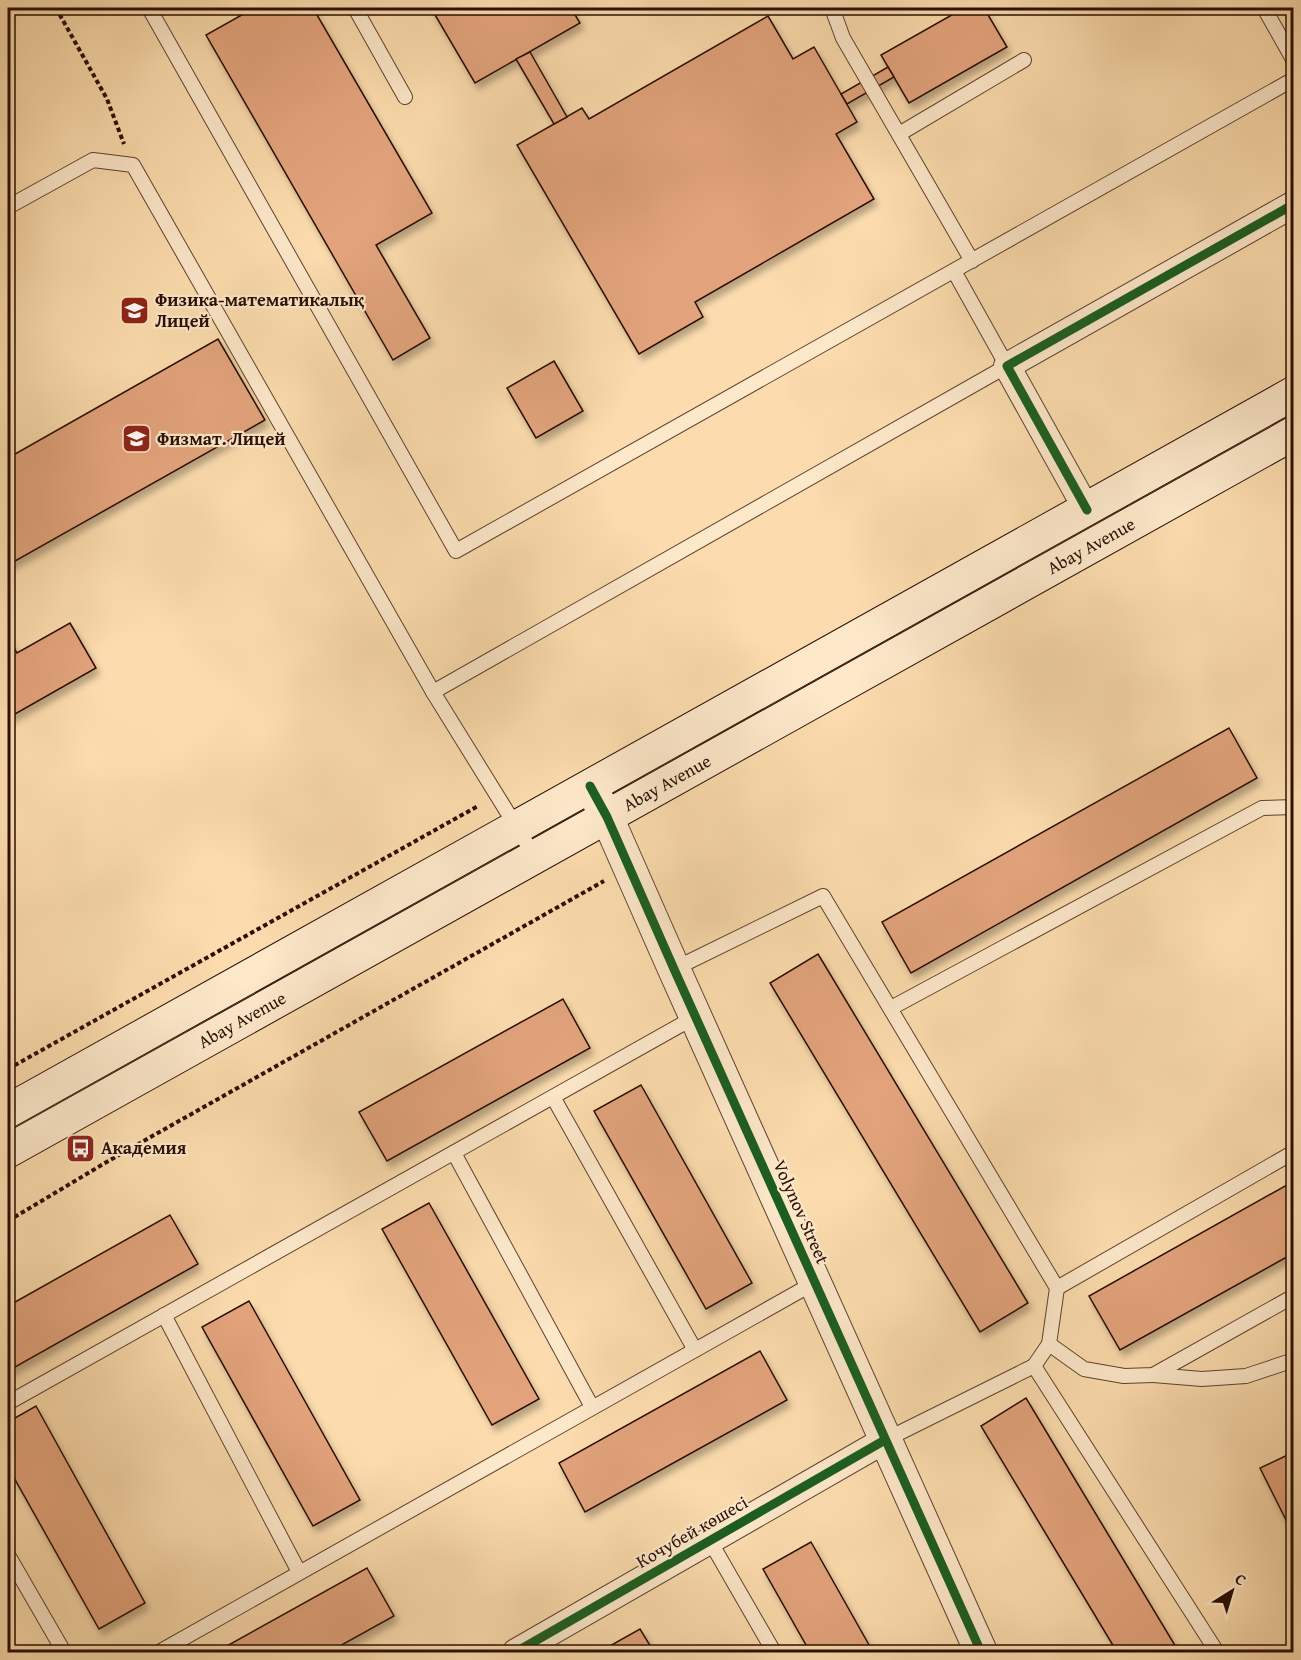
<svg xmlns="http://www.w3.org/2000/svg" width="1301" height="1660" font-family="'Gentium Book Plus',serif">
  <style>
    .building { fill: #e2a37b; stroke: #290e04; stroke-width: 1.5; filter: url(#shadow) }
    .lines { fill: none; stroke-linecap: round; stroke-linejoin: round }
    .service-casing { stroke: #5e422e; stroke-width: 16 }
    .minor-casing { stroke: #5e422e; stroke-width: 28 }
    .tertiary-casing { stroke: #5e422e; stroke-width: 34 }
    .secondary-casing { stroke: #290e04; stroke-width: 35 }
    .path { stroke: #290e04; stroke-width: 4; stroke-dasharray: 4.5 3; stroke-linecap: butt }
    .service { stroke: #fde8ca; stroke-width: 14 }
    .minor { stroke: #fde8ca; stroke-width: 26 }
    .tertiary { stroke: #fde8ca; stroke-width: 32 }
    .secondary { stroke: #fde8ca; stroke-width: 33 }
    .cycleway-casing { stroke: #fde8ca; stroke-width: 13 }
    .cycleway { stroke: #1b5e20; stroke-width: 9 }
    .labels { text-anchor: middle; stroke-width: 4.5; stroke-linejoin: round; paint-order: stroke }
    .poi-label { font-size: 18px; font-weight: bold; fill: #290e04; stroke: #fde8ca; text-anchor: start }
    .street-label { font-size: 18px; fill: #290e04; stroke: #fde8ca }
  </style>
  <defs>
    <filter id="shadow"><feDropShadow dx="3.5" dy="6" stdDeviation="3" flood-color="#0004"/></filter>
  </defs>
  <rect width="100%" height="100%" fill="#fcdcae"/>
  <filter id="stains"><feTurbulence type="fractalNoise" baseFrequency=".00333" numOctaves="4"/><feColorMatrix values="0 0 0 0 .2 0 0 0 0 .09 0 0 0 0 .02 0 0 0 .5 -.17"/></filter>
  <radialGradient id="worn" r=".72"><stop offset=".6" stop-color="#630" stop-opacity="0"/><stop offset="1" stop-color="#630" stop-opacity=".3"/></radialGradient>
  <!-- building -->
  <g class="building">
    <path d="M 254,8 L 313,8 L 432,213 L 376,245 L 430,338 L 393,360 L 206,35 Z"/>
    <path d="M 431,8 L 571,8 L 580,23 L 475,83 Z"/>
    <path d="M 964,8 L 984,8 L 1007,47 L 909,103 L 881,55 Z"/>
    <path d="M 768,16 L 793,59 L 814,47 L 841,94 L 857,122 L 836,134 L 874,199 L 695,302 L 703,317 L 639,354 L 517,145 L 582,108 L 589,119 Z"/>
    <path d="M 530,52 L 567,117 L 554,124 L 516,59 Z"/>
    <path d="M 888,67 L 894,77 L 847,104 L 841,94 Z"/>
    <path d="M 218,339 L 265,420 L 8,565 L 8,458 Z"/>
    <path d="M 554,361 L 583,411 L 536,438 L 507,388 Z"/>
    <path d="M 70,623 L 96,668 L 8,718 L 8,637 L 17,653 Z"/>
    <path d="M 1229,728 L 1257,778 L 911,973 L 882,922 Z"/>
    <path d="M 818,954 L 1028,1303 L 980,1332 L 770,983 Z"/>
    <path d="M 563,999 L 590,1048 L 387,1161 L 359,1112 Z"/>
    <path d="M 641,1085 L 752,1283 L 706,1309 L 594,1111 Z"/>
    <path d="M 1294,1181 L 1294,1253 L 1120,1350 L 1089,1296 Z"/>
    <path d="M 429,1203 L 539,1399 L 492,1425 L 382,1229 Z"/>
    <path d="M 170,1215 L 198,1264 L 8,1371 L 8,1306 Z"/>
    <path d="M 249,1301 L 360,1500 L 313,1526 L 202,1327 Z"/>
    <path d="M 760,1351 L 787,1400 L 585,1512 L 559,1463 Z"/>
    <path d="M 1026,1398 L 1179,1652 L 1117,1652 L 981,1426 Z"/>
    <path d="M 36,1406 L 145,1603 L 99,1629 L 8,1467 L 8,1422 Z"/>
    <path d="M 1294,1452 L 1294,1536 L 1260,1468 Z"/>
    <path d="M 811,1542 L 873,1652 L 810,1652 L 763,1569 Z"/>
    <path d="M 367,1568 L 394,1616 L 329,1652 L 216,1652 Z"/>
    <path d="M 640,1629 L 654,1652 L 599,1652 Z"/>
  </g>
  <g class="lines">
    <defs>
      <g id="service">
        <path d="M 149,8 L 456,551 L 1294,79"/>
        <path d="M 355,8 L 405,97"/>
        <path d="M 832,8 L 843,38 L 972,261"/>
        <path d="M 1264,8 L 1294,61"/>
        <path d="M 899,134 L 1024,60"/>
        <path d="M 8,207 L 93,160 L 133,165 L 433,692 L 535,857"/>
        <path d="M 433,692 L 1007,366 L 954,271"/>
        <path d="M 674,969 L 823,896 L 1057,1288 L 1049,1344 L 1034,1366 L 1217,1652"/>
        <path d="M 891,1008 L 1262,808 L 1294,807"/>
        <path d="M 553,1097 L 695,1350"/>
        <path d="M 454,1153 L 592,1407"/>
        <path d="M 1057,1288 L 1294,1152"/>
        <path d="M 164,1315 L 299,1572"/>
        <path d="M 1049,1344 L 1084,1369 L 1124,1376 L 1153,1375 L 1294,1296"/>
        <path d="M 1153,1375 L 1202,1379 L 1246,1376 L 1294,1360"/>
        <path d="M 8,1403 L 695,1017"/>
        <path d="M 885,1440 L 1034,1366"/>
        <path d="M 710,1541 L 774,1652"/>
        <path d="M 8,1555 L 64,1652"/>
        <path d="M 159,1652 L 814,1283"/>
      </g>
      <g id="minor">
        <path d="M 1087,510 L 1007,366 L 1294,204"/>
        <path d="M 516,1652 L 885,1440"/>
      </g>
      <path id="tertiary" d="M 590,786 L 607,817 L 674,969 L 981,1652"/>
      <g id="secondary">
        <path d="M 8,1111 L 1294,393"/>
        <path d="M 8,1151 L 1294,433"/>
      </g>
    </defs>
    <!-- service casing -->
    <use href="#service" class="service-casing"/>
    <!-- minor casing -->
    <use href="#minor" class="minor-casing"/>
    <!-- tertiary casing -->
    <use href="#tertiary" class="tertiary-casing"/>
    <!-- secondary casing -->
    <use href="#secondary" class="secondary-casing"/>
    <!-- path -->
    <g class="path">
      <path d="M 56,8 L 107,99 L 124,144"/>
      <path d="M 8,1069 L 478,806"/>
      <path d="M 8,1221 L 110,1160 L 604,881"/>
    </g>
    <!-- service -->
    <use href="#service" class="service"/>
    <!-- minor -->
    <use href="#minor" class="minor"/>
    <!-- tertiary -->
    <use href="#tertiary" class="tertiary"/>
    <!-- secondary -->
    <use href="#secondary" class="secondary"/>
    <defs>
      <g id="cycleway">
        <path d="M 1087,510 L 1007,366 L 1294,204"/>
        <path d="M 590,786 L 607,817 L 674,969 L 981,1652"/>
        <path d="M 516,1652 L 885,1440"/>
      </g>
    </defs>
    <!-- cycleway casing -->
    <use href="#cycleway" class="cycleway-casing"/>
    <!-- cycleway -->
    <use href="#cycleway" class="cycleway"/>
  </g>
  <!-- icons -->
  <defs>
    <symbol id="school-square" viewBox="-11 -11 22 22"><rect x="-9" y="-9" width="18" height="18" rx="4" fill="#8f2418" stroke="#fde8ca"/><path d="M0-5L7-2L0 1L-7-2ZM-4 1L0 2.5L4 1V4Q0 6-4 4Z" fill="#fff"/></symbol>
    <symbol id="bus-square" viewBox="-11 -11 22 22"><rect x="-9" y="-9" width="18" height="18" rx="4" fill="#8f2418" stroke="#fde8ca"/><path d="M-5-6H5V4H4V6H2V4H-2V6H-4V4H-5ZM-3.5-4V0h7V-4ZM-3.5 1.2v1.5H-2V1.2ZM2 1.2v1.5H3.5V1.2Z" fill="#fff"/></symbol>
  </defs>
  <g fill-rule="evenodd">
    <use href="#school-square" x="118" y="294" width="33" height="33"/>
    <use href="#school-square" x="120" y="422" width="33" height="33"/>
    <use href="#bus-square" x="64" y="1132" width="33" height="33"/>
  </g>
  <g class="labels">
    <!-- poi labels -->
    <g class="poi-label">
      <text x="155" y="306">Физика-математикалық<tspan x="155" dy="21">Лицей</tspan></text>
      <text x="157" y="445">Физмат. Лицей</text>
      <text x="101" y="1154">Академия</text>
    </g>
    <!-- street labels -->
    <g class="street-label">
      <text transform="translate(1091 546) rotate(-29)" y="6">Abay Avenue</text>
      <text transform="translate(667 783) rotate(-29)" y="6">Abay Avenue</text>
      <text transform="translate(242 1020) rotate(-29)" y="6">Abay Avenue</text>
      <text transform="translate(801 1212) rotate(66)" y="6">Volynov Street</text>
      <text transform="translate(692 1532) rotate(-30)" y="6">Кочубей көшесі</text>
    </g>
  </g>
  <!-- margin -->
  <rect width="1301" height="1660" fill="none" stroke="#fcdcae" stroke-width="30"/>
  <rect x="9" y="9" width="1283" height="1642" fill="none" stroke="#290e04" stroke-width="3"/>
  <rect x="15" y="15" width="1271" height="1630" fill="none" stroke="#290e04" stroke-width="1.5"/>
  <!-- north arrow -->
  <g transform="translate(1232 1591) rotate(37)" stroke="#fde8ca" stroke-width="4.5" paint-order="stroke">
  <path d="M0-4.5L10 22L0 15L-10 22Z" fill="#290e04"/>
  <text y="-9" font-size="16" font-weight="bold" text-anchor="middle" fill="#290e04">С</text>
  </g>
  <rect width="100%" height="100%" filter="url(#stains)"/>
  <rect width="100%" height="100%" fill="url(#worn)"/>
</svg>
